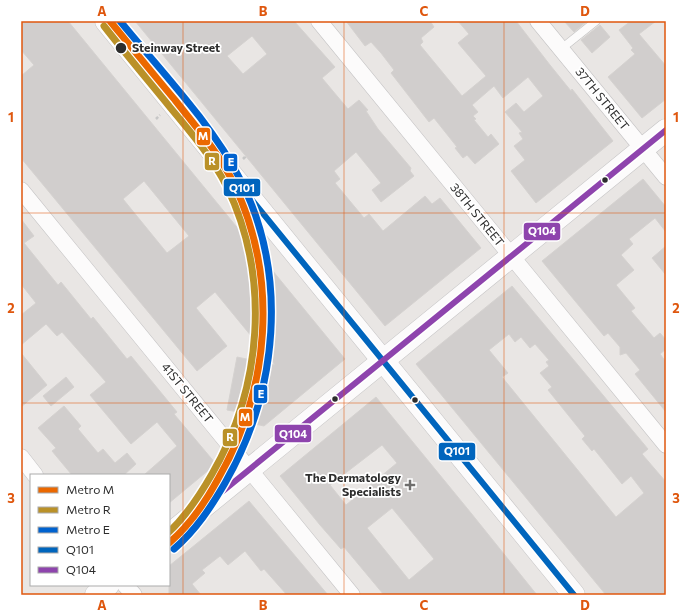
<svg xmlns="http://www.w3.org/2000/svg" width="687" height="616" font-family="Commissioner,sans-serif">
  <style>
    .building { fill: #d1cecd; stroke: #d5d2d0; fill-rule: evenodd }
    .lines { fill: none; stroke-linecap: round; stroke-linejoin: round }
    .lane-casing { stroke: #c4c3c4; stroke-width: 9 }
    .street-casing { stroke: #c4c3c4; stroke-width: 17 }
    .secondary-casing { stroke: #c4c3c4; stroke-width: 23 }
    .path { stroke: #c7c7c7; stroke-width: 2.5; stroke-dasharray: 3 2; stroke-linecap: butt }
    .lane { stroke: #fcfbfb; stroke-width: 8 }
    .street { stroke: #fcfbfb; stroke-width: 16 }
    .secondary { stroke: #fcfbfb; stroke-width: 22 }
    .bus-1-casing { stroke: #fff; stroke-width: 9 }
    .bus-2-casing { stroke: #fff; stroke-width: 9 }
    .bus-1 { stroke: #0065bd; stroke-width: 6 }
    .bus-2 { stroke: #8e44ad; stroke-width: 6 }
    .metro-1-casing { stroke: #fff; stroke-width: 10 }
    .metro-2-casing { stroke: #fff; stroke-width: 10 }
    .metro-3-casing { stroke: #fff; stroke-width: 10 }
    .metro-1 { stroke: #eb6800; stroke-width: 7 }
    .metro-2 { stroke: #ba9128; stroke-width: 7 }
    .metro-3 { stroke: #0062cf; stroke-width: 7 }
    .grid { fill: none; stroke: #df570e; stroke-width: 1; stroke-opacity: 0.55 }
    .stop-dot { fill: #2d2d2d; stroke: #fff; stroke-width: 1.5 }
    .poi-dot { fill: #6f6e6d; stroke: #fff; stroke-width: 1.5 }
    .labels { text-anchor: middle; stroke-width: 3.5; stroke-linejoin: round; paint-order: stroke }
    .stop-label { font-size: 12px; font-weight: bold; fill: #2d2d2d; stroke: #fff; text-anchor: start }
    .street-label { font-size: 12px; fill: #2d2d2d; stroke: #fff }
    .poi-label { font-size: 12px; font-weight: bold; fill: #2d2d2d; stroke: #fff; text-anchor: end }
    .line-badge { stroke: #fff; stroke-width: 1.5 }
    .badge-label { font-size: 11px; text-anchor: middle; font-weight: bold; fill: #fff }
    .neatline { fill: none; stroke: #df570e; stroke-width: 1.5 }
    .grid-label { font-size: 13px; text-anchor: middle; font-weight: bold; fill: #df570e }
  </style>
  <rect width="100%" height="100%" fill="#e9e6e4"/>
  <!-- building -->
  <g class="building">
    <path d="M 21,21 L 68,21 L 345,359 L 264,426 L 255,424 L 256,415 L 227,410 L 237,357 L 275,365 L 215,292 L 196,308 L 227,346 L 197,371 L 21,158 L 21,76 L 34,65 L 21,50 ZM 144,181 L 189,236 L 167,253 L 123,199 Z"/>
    <path d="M 135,21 L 294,21 L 335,67 L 322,78 L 348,109 L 359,100 L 368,110 L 366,111 L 378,129 L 411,168 L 410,171 L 414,176 L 381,202 L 372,190 L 381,183 L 356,152 L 334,171 L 340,179 L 335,183 L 364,218 L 369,214 L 383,231 L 425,196 L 432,204 L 440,198 L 481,248 L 385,326 ZM 252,36 L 267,54 L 243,74 L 227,56 Z"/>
    <path d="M 346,21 L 430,21 L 434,27 L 421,38 L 423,42 L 420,45 L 462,96 L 486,76 L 458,43 L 469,34 L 458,21 L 516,21 L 550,65 L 571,91 L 572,89 L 613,141 L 536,203 L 511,171 L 525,160 L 514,146 L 523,139 L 519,133 L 522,132 L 505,112 L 516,103 L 524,112 L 543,96 L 528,77 L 503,98 L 494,86 L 472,105 L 478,112 L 473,116 L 476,119 L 474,120 L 488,137 L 491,134 L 499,144 L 475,164 L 467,155 L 463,158 L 455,148 L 457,147 L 434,118 L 429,122 L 391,73 L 394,70 L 381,53 L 371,42 L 365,46 Z"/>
    <path d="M 564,21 L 587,21 L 574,32 Z"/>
    <path d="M 631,21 L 656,21 L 639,34 L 666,66 L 666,99 L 642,118 L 608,77 L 635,54 L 631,50 L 633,48 L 619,30 Z"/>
    <path d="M 600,25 L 610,37 L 592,53 L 581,40 Z"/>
    <path d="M 643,179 L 666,207 L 666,232 L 655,218 L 629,239 L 633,244 L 621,255 L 634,270 L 616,285 L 635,308 L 631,311 L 654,338 L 660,333 L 666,340 L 666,349 L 660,354 L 666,362 L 666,412 L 635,374 L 640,370 L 626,353 L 620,355 L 620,347 L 608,333 L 604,336 L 542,261 Z"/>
    <path d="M 21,219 L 34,236 L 24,243 L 58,285 L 61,282 L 91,319 L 93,317 L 127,359 L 131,356 L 177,412 L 174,414 L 216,464 L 169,503 L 169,475 L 144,475 L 177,446 L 157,422 L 131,444 L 90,395 L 106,382 L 62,332 L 57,336 L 46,324 L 21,345 L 21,315 L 36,303 L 21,284 Z"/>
    <path d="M 666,246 L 666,275 L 652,258 Z"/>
    <path d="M 512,286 L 648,449 L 642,454 L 666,482 L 666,595 L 606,595 L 416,364 ZM 509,334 L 515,342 L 521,337 L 530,348 L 535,344 L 549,360 L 546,362 L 549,366 L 540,373 L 552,387 L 548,390 L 585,436 L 582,439 L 592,451 L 594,449 L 622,484 L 631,476 L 644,493 L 616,517 L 502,377 L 508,373 L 489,350 Z"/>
    <path d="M 21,353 L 47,385 L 21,407 Z"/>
    <path d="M 66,377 L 74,387 L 51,406 L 43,396 Z"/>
    <path d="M 376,397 L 471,513 L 537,595 L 384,595 L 344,547 L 341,549 L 320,525 L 280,476 ZM 382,445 L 397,463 L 346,505 L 330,485 ZM 392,508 L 434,559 L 409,580 L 367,528 Z"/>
    <path d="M 64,406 L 81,426 L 78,429 L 98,453 L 103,449 L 115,463 L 127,453 L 136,464 L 124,475 L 72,475 L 52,451 L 56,448 L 38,428 Z"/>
    <path d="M 249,501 L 328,595 L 287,595 L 264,569 L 261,571 L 245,551 L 228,565 L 220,556 L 202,570 L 205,573 L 192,584 L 201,595 L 169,595 L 169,566 Z"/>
  </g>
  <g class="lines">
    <defs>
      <path id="lane" d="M 561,49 L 596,21"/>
      <g id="street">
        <path d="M 319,21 L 666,445"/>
        <path d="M 538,21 L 666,177"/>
        <path d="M 21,190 L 352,595"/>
        <path d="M 21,457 L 35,475"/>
        <path d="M 125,585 L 134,595"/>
      </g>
      <g id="secondary">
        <path d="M 106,21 L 574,595"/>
        <path d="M 169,535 L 666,130"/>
        <path d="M 96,595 L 108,585"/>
      </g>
    </defs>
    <!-- lane casing -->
    <use href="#lane" class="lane-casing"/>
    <!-- street casing -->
    <use href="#street" class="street-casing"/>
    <!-- secondary casing -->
    <use href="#secondary" class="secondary-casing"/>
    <!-- path -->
    <g class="path">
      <path d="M 156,119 L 160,115"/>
      <path d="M 243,159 L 245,157 L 244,155"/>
      <path d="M 255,243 L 257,244"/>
    </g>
    <!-- lane -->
    <use href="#lane" class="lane"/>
    <!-- street -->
    <use href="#street" class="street"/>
    <!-- secondary -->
    <use href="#secondary" class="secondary"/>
    <defs>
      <path id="bus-1" d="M 106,21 L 574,595"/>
      <path id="bus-2" d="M 169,535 L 666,130"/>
    </defs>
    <!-- bus-1 casing -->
    <use href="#bus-1" class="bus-1-casing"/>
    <!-- bus-2 casing -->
    <use href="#bus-2" class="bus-2-casing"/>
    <!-- bus-1 -->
    <use href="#bus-1" class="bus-1"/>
    <!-- bus-2 -->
    <use href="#bus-2" class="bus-2"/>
    <defs>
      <path id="metro-1" d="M 110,21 C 132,48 153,74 175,100 C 196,127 219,153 234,184 C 279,279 270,389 218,479 C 205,503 190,525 169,543"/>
      <path id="metro-2" d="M 104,26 C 125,53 147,79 169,106 C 190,131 212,157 227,187 C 271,279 262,387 212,474 C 200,495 187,515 169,532"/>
      <path id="metro-3" d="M 120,21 C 160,70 212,124 240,179 C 289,275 278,391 225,483 C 211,507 196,530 174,549"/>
    </defs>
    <!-- metro-1 casing -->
    <use href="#metro-1" class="metro-1-casing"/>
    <!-- metro-2 casing -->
    <use href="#metro-2" class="metro-2-casing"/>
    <!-- metro-3 casing -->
    <use href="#metro-3" class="metro-3-casing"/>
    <!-- metro-1 -->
    <use href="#metro-1" class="metro-1"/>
    <!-- metro-2 -->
    <use href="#metro-2" class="metro-2"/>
    <!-- metro-3 -->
    <use href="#metro-3" class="metro-3"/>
  </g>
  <!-- grid -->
  <path class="grid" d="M 183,21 L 183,595M 344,21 L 344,595M 504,21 L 504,595M 21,213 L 666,213M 21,403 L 666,403"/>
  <!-- markers -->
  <g class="stop-dot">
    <circle cx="121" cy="48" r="6"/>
    <circle cx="605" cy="180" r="3.5"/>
    <circle cx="335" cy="399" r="3.5"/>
    <circle cx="415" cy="400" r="3.5"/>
  </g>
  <path class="poi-dot" d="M408 479h4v4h4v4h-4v4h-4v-4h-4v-4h4z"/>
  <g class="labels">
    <!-- stop labels -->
    <g class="stop-label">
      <text x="132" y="52">Steinway Street</text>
    </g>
    <!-- street labels -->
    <g class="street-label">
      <text transform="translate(602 99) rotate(51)" y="4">37TH STREET</text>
      <text transform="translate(477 215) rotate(51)" y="4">38TH STREET</text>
      <text transform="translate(187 393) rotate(51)" y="4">41ST STREET</text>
    </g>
    <!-- poi labels -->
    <g class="poi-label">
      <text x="401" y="482">The Dermatology<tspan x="401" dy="14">Specialists</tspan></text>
    </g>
  </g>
  <g class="line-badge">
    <rect x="196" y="127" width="15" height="19" rx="4" fill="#eb6800"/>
    <rect x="204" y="152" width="16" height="19" rx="4" fill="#ba9128"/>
    <rect x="223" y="153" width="15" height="19" rx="4" fill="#0062cf"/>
    <rect x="223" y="178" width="38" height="19" rx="4" fill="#0065bd"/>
    <rect x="523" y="222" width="38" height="19" rx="4" fill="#8e44ad"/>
    <rect x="253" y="384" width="15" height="20" rx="4" fill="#0062cf"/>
    <rect x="238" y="408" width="15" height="19" rx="4" fill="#eb6800"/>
    <rect x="274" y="424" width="38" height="19" rx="4" fill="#8e44ad"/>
    <rect x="222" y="428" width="16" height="19" rx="4" fill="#ba9128"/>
    <rect x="438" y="442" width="38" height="19" rx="4" fill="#0065bd"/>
  </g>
  <g class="badge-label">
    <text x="203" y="140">M</text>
    <text x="212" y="165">R</text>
    <text x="231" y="166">E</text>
    <text x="242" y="192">Q101</text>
    <text x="542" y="235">Q104</text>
    <text x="261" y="398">E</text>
    <text x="245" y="421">M</text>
    <text x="293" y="438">Q104</text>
    <text x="230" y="441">R</text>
    <text x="457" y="455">Q101</text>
  </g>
  <!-- border -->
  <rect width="687" height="616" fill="none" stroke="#ffffff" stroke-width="44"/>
  <!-- legend -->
  <rect x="30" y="474" width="140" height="112" fill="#ffffff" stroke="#ababab"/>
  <rect x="38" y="487" width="20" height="6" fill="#eb6800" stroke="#ababab"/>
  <text x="66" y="494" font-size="12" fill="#2d2d2d">Metro M</text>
  <rect x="38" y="507" width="20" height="6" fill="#ba9128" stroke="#ababab"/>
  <text x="66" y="514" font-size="12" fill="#2d2d2d">Metro R</text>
  <rect x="38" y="527" width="20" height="6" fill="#0062cf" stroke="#ababab"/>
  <text x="66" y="534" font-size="12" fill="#2d2d2d">Metro E</text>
  <rect x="38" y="547" width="20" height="6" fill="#0065bd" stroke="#ababab"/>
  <text x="66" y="554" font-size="12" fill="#2d2d2d">Q101</text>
  <rect x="38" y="567" width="20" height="6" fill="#8e44ad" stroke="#ababab"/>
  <text x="66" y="574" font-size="12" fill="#2d2d2d">Q104</text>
  <rect x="22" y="22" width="643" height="572" class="neatline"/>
  <g class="grid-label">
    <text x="102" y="16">A</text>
    <text x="263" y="16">B</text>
    <text x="424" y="16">C</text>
    <text x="585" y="16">D</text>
    <text x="11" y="122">1</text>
    <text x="676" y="122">1</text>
    <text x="11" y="313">2</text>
    <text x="676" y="313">2</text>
    <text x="11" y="503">3</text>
    <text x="676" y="503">3</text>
    <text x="102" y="610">A</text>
    <text x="263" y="610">B</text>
    <text x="424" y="610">C</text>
    <text x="585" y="610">D</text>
  </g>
</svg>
